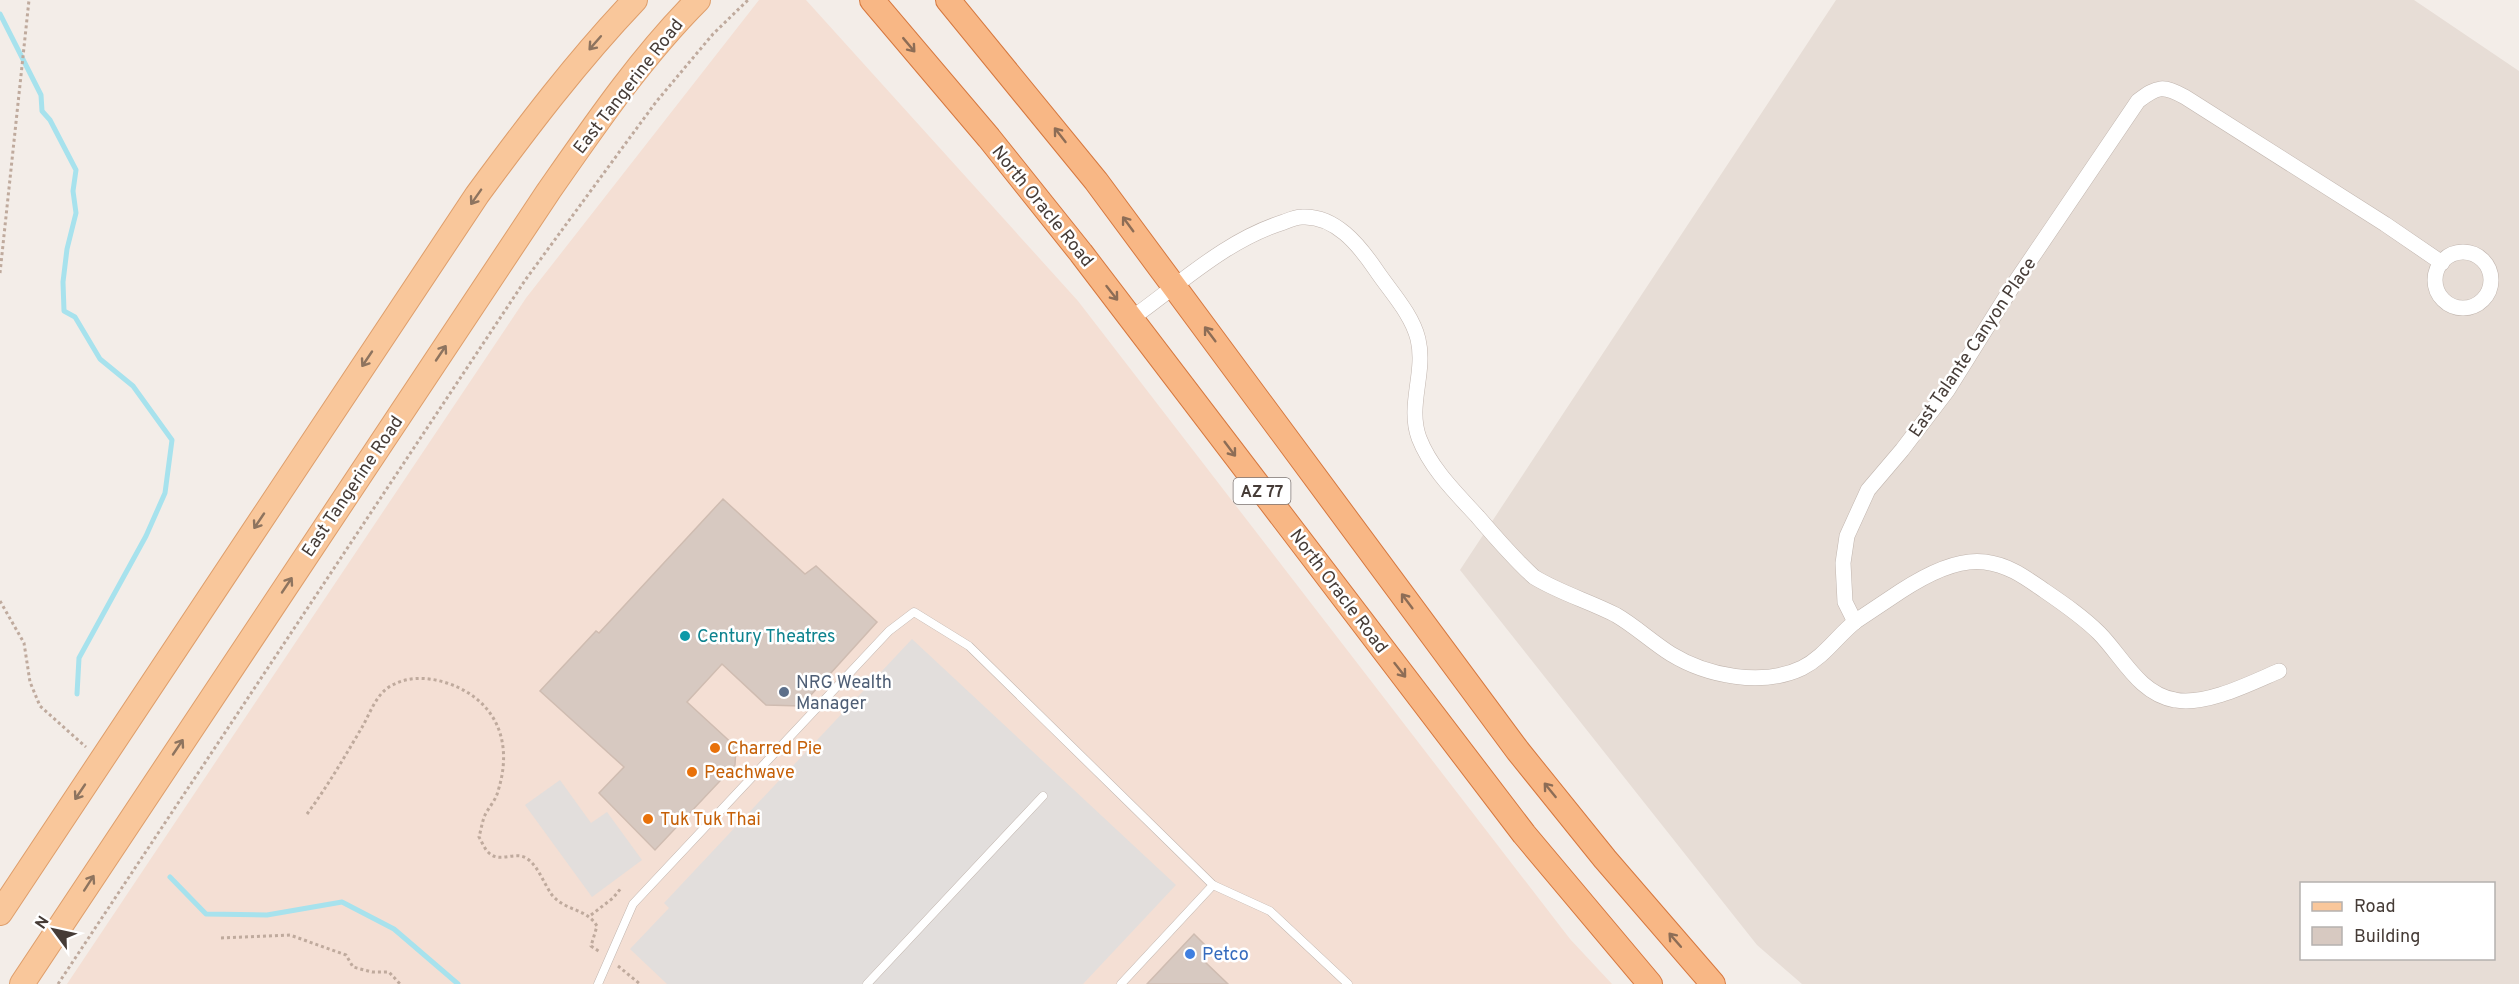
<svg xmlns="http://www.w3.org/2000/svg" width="2519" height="984" font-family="Overpass,sans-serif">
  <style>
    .residential { fill: #e7ddd6; fill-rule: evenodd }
    .commercial { fill: #f4dfd4 }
    .parking { fill: #e2dedc }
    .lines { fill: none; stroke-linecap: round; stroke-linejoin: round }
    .stream { stroke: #a7e2ed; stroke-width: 5 }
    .building { fill: #d7c9c1; stroke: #cfbcb1; stroke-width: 1.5 }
    .service-casing { stroke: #c1b5ae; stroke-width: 9 }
    .minor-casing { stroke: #c1b5ae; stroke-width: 16 }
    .primary-casing { stroke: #de9e6b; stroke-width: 26 }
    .trunk-casing { stroke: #d6783f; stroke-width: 26 }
    .path { stroke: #bfaa9d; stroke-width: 3; stroke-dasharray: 3 3; stroke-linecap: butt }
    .service { stroke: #fff; stroke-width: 8 }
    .minor { stroke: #fff; stroke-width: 15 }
    .primary { stroke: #f9c79b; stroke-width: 24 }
    .trunk { stroke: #f8b785; stroke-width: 24 }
    .oneway { stroke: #8e745f }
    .oneway2 { stroke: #8d6d56 }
    .culture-dot { fill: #0f9aa8; stroke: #fff; stroke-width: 2 }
    .service-dot { fill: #5c6f8a; stroke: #fff; stroke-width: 2 }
    .food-dot { fill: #e8710a; stroke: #fff; stroke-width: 2 }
    .shop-dot { fill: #3f7fe0; stroke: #fff; stroke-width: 2 }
    .labels { text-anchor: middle; stroke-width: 5; stroke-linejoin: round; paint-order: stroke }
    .shield { fill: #fff; stroke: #7e7673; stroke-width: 1.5 }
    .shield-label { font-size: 16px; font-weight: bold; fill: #463c37 }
    .street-label { font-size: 18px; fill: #463c37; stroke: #fff }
    .culture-label { font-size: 18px; fill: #0d838f; stroke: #fff; text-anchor: start }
    .service-label { font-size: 18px; fill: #4e5e75; stroke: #fff; text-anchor: start }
    .food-label { font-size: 18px; fill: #c56008; stroke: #fff; text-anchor: start }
    .shop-label { font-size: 18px; fill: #366cbe; stroke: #fff; text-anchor: start }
  </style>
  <rect width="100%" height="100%" fill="#f3ede8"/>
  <!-- residential -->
  <path class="residential" d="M 1836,0 L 2414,0 L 2519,71 L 2519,984 L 1802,984 L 1757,945 L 1460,570 ZM 2302,884 L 2494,884 L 2494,958 L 2302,958 Z"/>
  <!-- commercial -->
  <path class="commercial" d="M 759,0 L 806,0 L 1078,301 L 1570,939 L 1612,984 L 67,984 L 526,298 Z"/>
  <!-- parking -->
  <g class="parking">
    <path d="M 912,639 L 1176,885 L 1083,984 L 667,984 L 630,949 L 669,908 L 664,903 Z"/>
    <path d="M 560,780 L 591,823 L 607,812 L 642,860 L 592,897 L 525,805 Z"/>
  </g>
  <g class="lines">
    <!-- stream -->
    <g class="stream">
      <path d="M 0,14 L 41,95 L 42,111 L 50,120 L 76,170 L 73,191 L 76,213 L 67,249 L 63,282 L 64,311 L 75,317 L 100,359 L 133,386 L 172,440 L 165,493 L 146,536 L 79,658 L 77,694"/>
      <path d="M 170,877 L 206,914 L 267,915 L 342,902 L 394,929 L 458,984"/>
    </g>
  </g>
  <!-- building -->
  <g class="building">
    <path d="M 723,499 L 805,574 L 816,566 L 877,622 L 801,706 L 766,705 L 722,664 L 687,702 L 736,747 L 735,765 L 655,850 L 599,793 L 624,767 L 540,691 L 596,631 L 599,633 Z"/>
    <path d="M 1194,934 L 1207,947 L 1204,961 L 1228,984 L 1147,984 Z"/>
  </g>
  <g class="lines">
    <defs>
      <g id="service">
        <path d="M 598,984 L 633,904 L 889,631 L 914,612 L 969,646 L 1213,885 L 1270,911 L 1348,984"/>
        <path d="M 867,984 L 1043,796"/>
        <path d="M 1121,984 L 1213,885"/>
      </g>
      <g id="minor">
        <circle cx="2463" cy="280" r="28"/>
        <path d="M 1132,318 C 1180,284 1226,240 1284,222 C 1289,220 1296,217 1302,217 C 1335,215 1359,245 1376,270 C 1390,291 1412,314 1418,339 C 1426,373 1407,405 1419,438 C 1431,469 1456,493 1478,517 C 1496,538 1514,559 1534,577 C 1560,593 1589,601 1616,615 C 1635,626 1652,642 1671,654 C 1707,676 1762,687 1802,668 C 1824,657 1837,636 1856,621 C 1871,611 1886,601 1901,591 C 1924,576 1957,558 1985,562 C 2009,565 2026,578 2045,591 C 2064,604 2083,617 2099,633 C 2122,656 2139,694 2175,700 C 2206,706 2251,683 2279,671"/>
        <path d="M 1855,622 L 1845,602 L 1843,563 L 1847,536 L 1868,490 L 1902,450 L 1947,391 L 2014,284 L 2138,101 C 2158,86 2163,85 2185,97 L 2385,224 L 2442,263"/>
      </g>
      <g id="primary">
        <path d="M 0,913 L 477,195 C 527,127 577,61 635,0"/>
        <path d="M 22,984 L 548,192 C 594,126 641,57 698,0"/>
      </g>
      <g id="trunk">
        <path d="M 872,0 L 989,138 L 1081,253 L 1524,834 L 1650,984"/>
        <path d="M 948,0 L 1096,181 L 1518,751 L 1605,859 L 1713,984"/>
      </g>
    </defs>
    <!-- service casing -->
    <use href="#service" class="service-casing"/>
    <!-- minor casing -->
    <use href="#minor" class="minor-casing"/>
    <!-- primary casing -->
    <use href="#primary" class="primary-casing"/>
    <!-- trunk casing -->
    <use href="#trunk" class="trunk-casing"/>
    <!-- path -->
    <g class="path">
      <path d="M 0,273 L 29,0"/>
      <path d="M 0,601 L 24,643 L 30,682 L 40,706 L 86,747"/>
      <path d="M 307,814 C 327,787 344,758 361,729 C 369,716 375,696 389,687 C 408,675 430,677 450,684 C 498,702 513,744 498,791 C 496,800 489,807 485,815 C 482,822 481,830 479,837 C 482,842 485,850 489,853 C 501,864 516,849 529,860 C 539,868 544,884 552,895 C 565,911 586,908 597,926 L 591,946 L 600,952"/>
      <path d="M 591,915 L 613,898 L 622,887"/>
      <path d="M 221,938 L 290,935 L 346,955 L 353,967 L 372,972 L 389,972 L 400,984"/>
      <path d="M 618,966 L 640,984"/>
      <path d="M 58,984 L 526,279 L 656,102 L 713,34 L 748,0"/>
    </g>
    <!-- service -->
    <use href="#service" class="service"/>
    <!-- minor -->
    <use href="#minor" class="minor"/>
    <!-- primary -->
    <use href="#primary" class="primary"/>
    <!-- trunk -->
    <use href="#trunk" class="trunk"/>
  </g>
  <!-- one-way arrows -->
  <defs><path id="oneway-shaft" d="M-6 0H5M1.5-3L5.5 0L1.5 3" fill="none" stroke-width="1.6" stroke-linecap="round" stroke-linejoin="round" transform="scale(1.5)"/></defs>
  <g class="oneway">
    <use href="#oneway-shaft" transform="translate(595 43) rotate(131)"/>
    <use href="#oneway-shaft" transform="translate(476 197) rotate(125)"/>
    <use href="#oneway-shaft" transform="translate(441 353) rotate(-56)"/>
    <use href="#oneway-shaft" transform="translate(367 359) rotate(124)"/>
    <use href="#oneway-shaft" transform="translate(259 521) rotate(124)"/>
    <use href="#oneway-shaft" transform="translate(287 585) rotate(-56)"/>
    <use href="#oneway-shaft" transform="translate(178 747) rotate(-56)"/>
    <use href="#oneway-shaft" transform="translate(80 792) rotate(124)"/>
    <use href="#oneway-shaft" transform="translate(89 883) rotate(-57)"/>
  </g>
  <g class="oneway2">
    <use href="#oneway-shaft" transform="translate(909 45) rotate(50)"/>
    <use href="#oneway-shaft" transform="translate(1060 135) rotate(-128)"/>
    <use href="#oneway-shaft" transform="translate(1128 224) rotate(-126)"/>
    <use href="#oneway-shaft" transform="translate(1112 293) rotate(52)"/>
    <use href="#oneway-shaft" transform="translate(1210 334) rotate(-127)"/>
    <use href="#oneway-shaft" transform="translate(1230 449) rotate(53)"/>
    <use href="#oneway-shaft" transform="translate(1407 601) rotate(-127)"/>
    <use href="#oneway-shaft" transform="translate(1400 670) rotate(52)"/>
    <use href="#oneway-shaft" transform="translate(1550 790) rotate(-129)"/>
    <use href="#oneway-shaft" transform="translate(1675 940) rotate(-131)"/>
  </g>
  <!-- markers -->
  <circle class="culture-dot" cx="685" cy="636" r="6"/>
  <circle class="service-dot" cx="784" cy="692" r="6"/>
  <g class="food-dot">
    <circle cx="715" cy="748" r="6"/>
    <circle cx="692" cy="772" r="6"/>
    <circle cx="648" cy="819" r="6"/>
  </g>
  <circle class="shop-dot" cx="1190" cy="954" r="6"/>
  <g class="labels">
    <!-- shield labels -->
    <rect class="shield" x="1233.5" y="478" width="57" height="26" rx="4.5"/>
    <g class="shield-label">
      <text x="1262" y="497">AZ 77</text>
    </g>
    <!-- street labels -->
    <g class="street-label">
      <text transform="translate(628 86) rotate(-52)" y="6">East Tangerine Road</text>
      <text transform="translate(1043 206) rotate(51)" y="6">North Oracle Road</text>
      <text transform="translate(1972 347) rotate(-56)" y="6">East Talante Canyon Place</text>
      <text transform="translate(352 486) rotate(-56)" y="6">East Tangerine Road</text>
      <text transform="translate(1339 591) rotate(53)" y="6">North Oracle Road</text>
    </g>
    <!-- culture labels -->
    <g class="culture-label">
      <text x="697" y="642">Century Theatres</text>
    </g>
    <!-- service labels -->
    <g class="service-label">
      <text x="796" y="688">NRG Wealth<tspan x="796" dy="21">Manager</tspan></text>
    </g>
    <!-- food labels -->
    <g class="food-label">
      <text x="727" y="754">Charred Pie</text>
      <text x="704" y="778">Peachwave</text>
      <text x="660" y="825">Tuk Tuk Thai</text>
    </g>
    <!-- shop labels -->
    <g class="shop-label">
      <text x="1202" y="960">Petco</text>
    </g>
  </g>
  <!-- legend -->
  <rect x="2300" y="882" width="195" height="78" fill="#ffffff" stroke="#b5b1af" stroke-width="1.5"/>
  <rect x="2312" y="902" width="30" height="9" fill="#f9c79b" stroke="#b5b1af" stroke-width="1.5"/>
  <text x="2354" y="912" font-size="18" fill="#463c37">Road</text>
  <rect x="2312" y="927" width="30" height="18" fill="#d7c9c1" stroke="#b5b1af" stroke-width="1.5"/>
  <text x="2354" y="942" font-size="18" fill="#463c37">Building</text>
  <!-- north arrow -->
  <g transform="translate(54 930) rotate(303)" stroke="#ffffff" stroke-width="4.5" paint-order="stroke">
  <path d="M0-4.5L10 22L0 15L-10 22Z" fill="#463c37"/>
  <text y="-9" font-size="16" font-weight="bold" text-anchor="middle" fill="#463c37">N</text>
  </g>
</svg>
